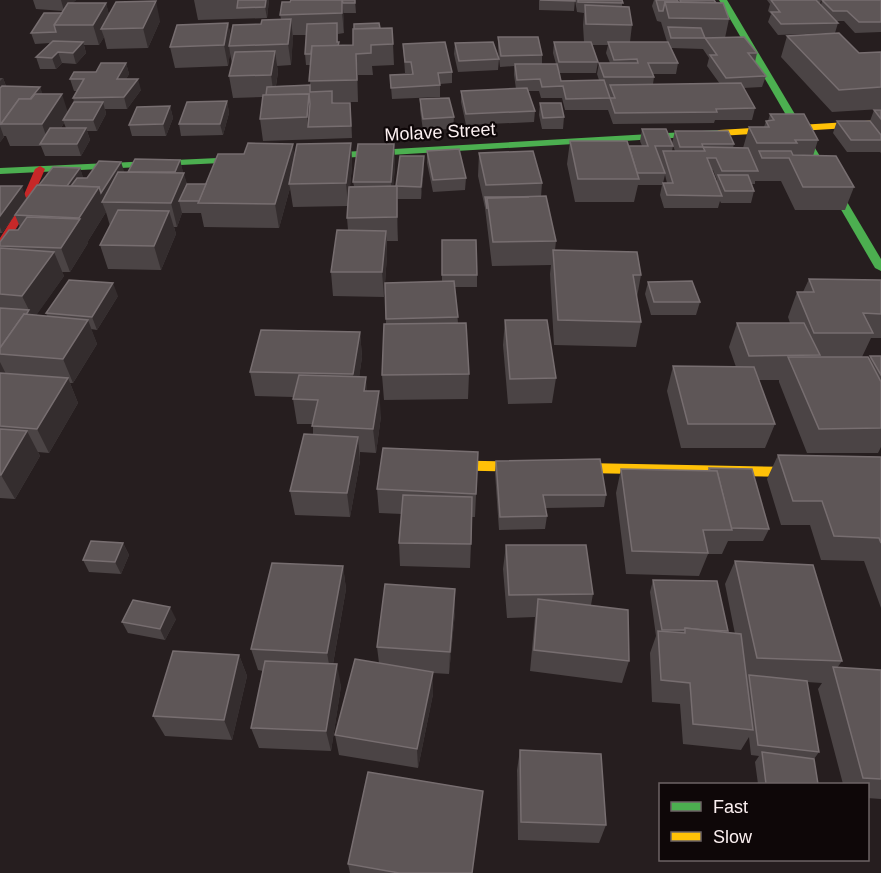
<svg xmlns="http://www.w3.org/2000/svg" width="881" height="873" font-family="Helvetica,sans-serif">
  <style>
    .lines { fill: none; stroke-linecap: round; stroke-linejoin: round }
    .fast { fill: #4caf50; fill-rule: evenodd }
    .slow { fill: #ffc107; fill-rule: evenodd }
    .jam { fill: #c62828; fill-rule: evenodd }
    .wall { fill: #4b4445; fill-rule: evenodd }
    .shaded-wall { fill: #342d2e }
    .building { fill: #5e5657; stroke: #776e70; stroke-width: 1.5 }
    .labels { text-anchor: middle; stroke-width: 4.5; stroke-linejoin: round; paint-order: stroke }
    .far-street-label { font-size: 18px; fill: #fcf0f1; stroke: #0e0708 }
  </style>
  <rect width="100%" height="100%" fill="#261e1f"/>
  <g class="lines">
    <!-- fast -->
    <g class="fast">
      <path d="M 719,0 L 727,0 L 881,259 L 881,271 L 875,268 Z"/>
      <path d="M 719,130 L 722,131 L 722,135 L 308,160 L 303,157 L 308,154 Z"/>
      <path d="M 259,156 L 262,157 L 262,161 L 0,174 L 0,168 Z"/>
      <path d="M 794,467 L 881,469 L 881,479 L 794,477 L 789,476 L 787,472 L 789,468 Z"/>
    </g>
    <!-- slow -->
    <g class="slow">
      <path d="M 881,120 L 881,126 L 719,136 L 714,133 L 719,130 Z"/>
      <path d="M 433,460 L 794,467 L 799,468 L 801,472 L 799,476 L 794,477 L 433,470 L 428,469 L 426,465 L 428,461 Z"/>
    </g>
    <!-- jam -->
    <path class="jam" d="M 40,166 L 45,169 L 27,211 L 4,248 L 0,249 L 0,238 L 17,211 L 35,169 Z"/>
  </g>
  <!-- wall -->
  <g class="wall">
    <path d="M 33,0 L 76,0 L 72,3 L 106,3 L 109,15 L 160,21 L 148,48 L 107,49 L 104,37 L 99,45 L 84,45 L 86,53 L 76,64 L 62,63 L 56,69 L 40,69 L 36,57 L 50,43 L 35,44 L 31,33 L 62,13 L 63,11 L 36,9 Z"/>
    <path d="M 194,0 L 269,0 L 267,18 L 198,20 Z"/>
    <path d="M 355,0 L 356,13 L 343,13 L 344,33 L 338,34 L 338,42 L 339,42 L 339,45 L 353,45 L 380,28 L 393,44 L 394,65 L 372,66 L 373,75 L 358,75 L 358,102 L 333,102 L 351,114 L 352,138 L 263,141 L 260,119 L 263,97 L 233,98 L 229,76 L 232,64 L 230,53 L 228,66 L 175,68 L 170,47 L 228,23 L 231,37 L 261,24 L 281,19 L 280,15 ZM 293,35 L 306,35 L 305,54 L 306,65 L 311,65 L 310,85 L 276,86 L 278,72 L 277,66 L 291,65 Z"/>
    <path d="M 539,0 L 575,0 L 574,11 L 539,10 Z"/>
    <path d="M 575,0 L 622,0 L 622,7 L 632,25 L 630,42 L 667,42 L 661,22 L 657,21 L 652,6 L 654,0 L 677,0 L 678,2 L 678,0 L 714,0 L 716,3 L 729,19 L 725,38 L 757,53 L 755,62 L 766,76 L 762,87 L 743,88 L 755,108 L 752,120 L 715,120 L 714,123 L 613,124 L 608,110 L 565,110 L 562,98 L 541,98 L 539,91 L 528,91 L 535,111 L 534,122 L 466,125 L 461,102 L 461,91 L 516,89 L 514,75 L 514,66 L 500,67 L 498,48 L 498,37 L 542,55 L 542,64 L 556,64 L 553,53 L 554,42 L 584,42 L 583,25 L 584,13 L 577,12 ZM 592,45 L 608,45 L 606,53 L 610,63 L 599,63 L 597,74 L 599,80 L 561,81 L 560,73 L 596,73 L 598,62 ZM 671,48 L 703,49 L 709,58 L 707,66 L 720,84 L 653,84 L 654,77 L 653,74 L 676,74 L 678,63 Z"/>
    <path d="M 767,0 L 821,0 L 820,4 L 821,5 L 822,0 L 881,0 L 881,32 L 855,33 L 844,21 L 837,21 L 838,23 L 835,33 L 859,53 L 881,52 L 881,109 L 832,112 L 781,57 L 787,36 L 834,33 L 778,35 L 768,22 L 771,14 L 768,11 L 770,4 Z"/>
    <path d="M 455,43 L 499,59 L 498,70 L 458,72 L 454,54 Z"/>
    <path d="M 403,44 L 452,72 L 452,83 L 440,84 L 440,97 L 392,99 L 390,75 L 412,74 L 411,73 L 405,73 Z"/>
    <path d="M 126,63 L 129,74 L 126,79 L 141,90 L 127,109 L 105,109 L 106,114 L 97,131 L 87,131 L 90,140 L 81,156 L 45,156 L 41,146 L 10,146 L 6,136 L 4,136 L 4,137 L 0,142 L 0,78 L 3,78 L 6,86 L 40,87 L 42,94 L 68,112 L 74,102 L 73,98 L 77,91 L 74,91 L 70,79 ZM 64,123 L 66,128 L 61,128 Z"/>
    <path d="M 420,99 L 454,117 L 453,129 L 423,130 L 420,110 Z"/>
    <path d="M 227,101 L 229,113 L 223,135 L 181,136 L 179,124 Z"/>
    <path d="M 540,103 L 564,117 L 563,129 L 542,129 L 539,115 Z"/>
    <path d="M 170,106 L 173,118 L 166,136 L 132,136 L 129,125 Z"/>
    <path d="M 874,110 L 881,110 L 881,153 L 880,152 L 847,152 L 833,133 L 837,121 L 870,121 Z"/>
    <path d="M 770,114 L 818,140 L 813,156 L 854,187 L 845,210 L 795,210 L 781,181 L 755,181 L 755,184 L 751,184 L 754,191 L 751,203 L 721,203 L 720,201 L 718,208 L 664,208 L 660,195 L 662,185 L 638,185 L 634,202 L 575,202 L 567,164 L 570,141 L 629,146 L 642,146 L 640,141 L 642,129 L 673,146 L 672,151 L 675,151 L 672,143 L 675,131 L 734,144 L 733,148 L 743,148 L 749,127 L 764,127 L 766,121 L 768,121 ZM 712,170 L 713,170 L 717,180 L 717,182 ZM 665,175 L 667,183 L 663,183 Z"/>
    <path d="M 351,143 L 352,166 L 350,186 L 354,186 L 353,182 L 394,144 L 395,167 L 393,186 L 396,186 L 424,168 L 421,199 L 397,199 L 398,241 L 387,241 L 387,255 L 384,297 L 333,296 L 331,272 L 348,230 L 347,218 L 348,206 L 293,207 L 290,188 L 279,228 L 204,227 L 201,213 L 182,213 L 177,227 L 174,227 L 176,234 L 161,270 L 108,269 L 100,245 L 110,226 L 106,212 L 88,241 L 88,243 L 70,272 L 62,272 L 64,276 L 36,315 L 47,316 L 46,313 L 118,296 L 97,330 L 91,329 L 97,344 L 73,383 L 70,383 L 78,403 L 49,453 L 38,452 L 40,456 L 15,499 L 0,498 L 0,242 L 18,230 L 20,227 L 15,215 L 2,233 L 0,233 L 0,186 L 26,198 L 39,185 L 80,168 L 83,178 L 87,178 L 128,172 L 180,160 L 183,173 L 187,184 L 206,184 L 294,157 Z"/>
    <path d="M 427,151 L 466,178 L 465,190 L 433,192 L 427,163 Z"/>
    <path d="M 479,153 L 542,183 L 541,197 L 556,241 L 555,250 L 641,275 L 637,297 L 641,322 L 636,347 L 554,345 L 550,274 L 551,265 L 492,266 L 485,208 L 478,176 Z"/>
    <path d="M 442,240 L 477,275 L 477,287 L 455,287 L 458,323 L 469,374 L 468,399 L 384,400 L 382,375 L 386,324 L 385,283 L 442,281 Z"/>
    <path d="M 809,279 L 881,280 L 881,338 L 871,338 L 862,357 L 869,359 L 870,356 L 881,356 L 881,447 L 878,453 L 807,453 L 779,382 L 779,380 L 759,380 L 775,424 L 765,448 L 681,448 L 667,391 L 673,366 L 736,367 L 729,347 L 737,323 L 790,323 L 788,317 L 797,292 L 803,292 Z"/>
    <path d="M 648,282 L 700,302 L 696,315 L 651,315 L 645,294 Z"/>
    <path d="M 505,320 L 556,378 L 552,403 L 508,404 L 503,345 Z"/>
    <path d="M 360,332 L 362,357 L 359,377 L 381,416 L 376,453 L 360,452 L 360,461 L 350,517 L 295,515 L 290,491 L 313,435 L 313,424 L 297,424 L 293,399 L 293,397 L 255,396 L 250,372 Z"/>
    <path d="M 478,452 L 475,517 L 472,517 L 470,568 L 400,566 L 399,543 L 402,514 L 379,513 L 377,489 Z"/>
    <path d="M 778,455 L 881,457 L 881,608 L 864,561 L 821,560 L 810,525 L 781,525 L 767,479 Z"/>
    <path d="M 496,461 L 606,495 L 604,507 L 545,508 L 547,516 L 545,529 L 499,530 L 495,473 Z"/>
    <path d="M 709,468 L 769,529 L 763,541 L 728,541 L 722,554 L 708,554 L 699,576 L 626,574 L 616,493 L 621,469 L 708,471 Z"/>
    <path d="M 123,543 L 129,555 L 121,574 L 89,572 L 83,560 Z"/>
    <path d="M 506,545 L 593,594 L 591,605 L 629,661 L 622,683 L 530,671 L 535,617 L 507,618 L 503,569 Z"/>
    <path d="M 735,561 L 842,661 L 837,668 L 881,670 L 881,799 L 867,798 L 867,784 L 843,784 L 818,689 L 822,683 L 807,682 L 819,752 L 814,759 L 818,784 L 758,784 L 755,762 L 759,756 L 751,755 L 749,737 L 741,750 L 683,744 L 680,704 L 652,702 L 650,653 L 656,636 L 650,592 L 653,580 L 728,631 L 727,633 L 735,634 L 725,584 Z"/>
    <path d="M 343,566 L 346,589 L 333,664 L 341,686 L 331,751 L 259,748 L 251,728 L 263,671 L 258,670 L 251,649 Z"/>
    <path d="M 455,612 L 449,674 L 433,673 L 433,694 L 418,768 L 339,755 L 335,735 L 379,663 L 377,647 Z"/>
    <path d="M 176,619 L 165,640 L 128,633 L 122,622 Z"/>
    <path d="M 239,655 L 247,676 L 232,740 L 165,736 L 153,716 Z"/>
    <path d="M 520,750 L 606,825 L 599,843 L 518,840 L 517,770 Z"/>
    <path d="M 481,810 L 472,873 L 347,873 L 350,873 L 348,864 Z"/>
  </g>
  <!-- shaded-wall -->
  <g class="shaded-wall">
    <path d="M 61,0 L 76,0 L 64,11 Z"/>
    <path d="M 266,0 L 269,0 L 267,18 L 265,7 Z"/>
    <path d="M 342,0 L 344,18 L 344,33 L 342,13 Z"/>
    <path d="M 156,1 L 160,21 L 148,48 L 143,28 Z"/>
    <path d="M 106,3 L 111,23 L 101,29 L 104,37 L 99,45 L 93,25 Z"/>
    <path d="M 291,19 L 293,39 L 291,65 L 288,44 Z"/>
    <path d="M 228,23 L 232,44 L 229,46 L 230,53 L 228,66 L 224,45 Z"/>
    <path d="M 83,42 L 86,53 L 76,64 L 73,53 Z"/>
    <path d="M 275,51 L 278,72 L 274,97 L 271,75 Z"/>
    <path d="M 58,52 L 62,63 L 56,69 L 52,58 Z"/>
    <path d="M 356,54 L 358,75 L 358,102 L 357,80 Z"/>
    <path d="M 126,63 L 129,74 L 120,90 L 117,79 Z"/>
    <path d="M 3,78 L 7,89 L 0,98 L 0,81 Z"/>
    <path d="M 138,79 L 141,90 L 127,109 L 124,97 Z"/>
    <path d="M 40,87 L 44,98 L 10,124 Z"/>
    <path d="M 62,94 L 69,116 L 63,120 L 64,123 L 51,144 L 49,144 L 42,124 Z"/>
    <path d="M 309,94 L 311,116 L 308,127 L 307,117 Z"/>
    <path d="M 227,101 L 229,113 L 223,135 L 220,124 Z"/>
    <path d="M 103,102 L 106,114 L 97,131 L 93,120 Z"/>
    <path d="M 170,106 L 173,118 L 166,136 L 163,124 Z"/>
    <path d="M 0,126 L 4,137 L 0,142 Z"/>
    <path d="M 86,128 L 90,140 L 81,156 L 77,144 Z"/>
    <path d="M 351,143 L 352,166 L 348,206 L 346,183 Z"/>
    <path d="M 293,144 L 296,167 L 289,184 L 290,188 L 279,228 L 275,204 Z"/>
    <path d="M 394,144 L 395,167 L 392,205 L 391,182 Z"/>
    <path d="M 424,156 L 424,168 L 421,199 L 421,187 Z"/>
    <path d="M 180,160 L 183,172 L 178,184 L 175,172 Z"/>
    <path d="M 121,162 L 125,174 L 102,202 L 106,212 L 88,241 L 88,243 L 70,272 L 61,248 L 80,220 L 79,218 L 99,187 Z"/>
    <path d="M 80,168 L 84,180 L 62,193 Z"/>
    <path d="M 184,173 L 190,196 L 179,201 L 182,213 L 177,227 L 171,203 Z"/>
    <path d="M 22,186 L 26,198 L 2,233 L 0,227 L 0,216 Z"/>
    <path d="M 397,186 L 398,209 L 398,241 L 397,217 Z"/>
    <path d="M 169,211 L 176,234 L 161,270 L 154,246 Z"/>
    <path d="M 386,231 L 387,255 L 384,297 L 382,272 Z"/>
    <path d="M 54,252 L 64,276 L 33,320 L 5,343 L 29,310 L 22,296 Z"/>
    <path d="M 113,283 L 118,296 L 97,330 L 92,317 Z"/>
    <path d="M 88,320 L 97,344 L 73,383 L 63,359 Z"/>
    <path d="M 360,332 L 362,357 L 356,399 L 353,374 Z"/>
    <path d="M 0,362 L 6,374 L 0,383 Z"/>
    <path d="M 366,377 L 368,402 L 364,391 Z"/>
    <path d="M 68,378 L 78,403 L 49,453 L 37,429 Z"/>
    <path d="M 379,391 L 381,416 L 376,453 L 373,429 Z"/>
    <path d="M 27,431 L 40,456 L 15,499 L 1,475 Z"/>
    <path d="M 358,437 L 360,461 L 350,517 L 347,493 Z"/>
    <path d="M 123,543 L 129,555 L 121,574 L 115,562 Z"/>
    <path d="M 343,566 L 346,589 L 331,675 L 327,653 Z"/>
    <path d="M 455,589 L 455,612 L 449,674 L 450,652 Z"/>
    <path d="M 170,607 L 176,619 L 165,640 L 160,629 Z"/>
    <path d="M 239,655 L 247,676 L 232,740 L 224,720 Z"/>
    <path d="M 337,664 L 341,686 L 331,751 L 326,731 Z"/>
    <path d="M 433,672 L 433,694 L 418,768 L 417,749 Z"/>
  </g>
  <!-- building -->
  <g class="building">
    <path d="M 238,0 L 266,0 L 265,7 L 237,8 Z"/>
    <path d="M 291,0 L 342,0 L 342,13 L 280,15 L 282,2 L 290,2 Z"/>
    <path d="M 342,0 L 355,0 L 355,3 L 343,3 Z"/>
    <path d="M 540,0 L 575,0 L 575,1 Z"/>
    <path d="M 578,0 L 622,0 L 623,3 L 578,2 Z"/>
    <path d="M 656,0 L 677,0 L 678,2 L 665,2 L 663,11 L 659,11 Z"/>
    <path d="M 680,0 L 714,0 L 716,3 L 681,2 Z"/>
    <path d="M 771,0 L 816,0 L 838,23 L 781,24 L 771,12 L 780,12 Z"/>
    <path d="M 822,0 L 881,0 L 881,22 L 859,22 L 847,11 L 833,11 Z"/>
    <path d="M 156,1 L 143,28 L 101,29 L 116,2 Z"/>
    <path d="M 665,2 L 723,3 L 729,19 L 669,18 Z"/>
    <path d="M 68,3 L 106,3 L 93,25 L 54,25 Z"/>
    <path d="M 585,5 L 629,7 L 632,25 L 586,24 Z"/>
    <path d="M 44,13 L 62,13 L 54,25 L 56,32 L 31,33 Z"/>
    <path d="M 291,19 L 288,44 L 229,46 L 233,25 L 261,24 L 262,20 Z"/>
    <path d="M 228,23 L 224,45 L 170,47 L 177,25 Z"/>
    <path d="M 337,23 L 337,42 L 339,42 L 338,46 L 312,46 L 311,54 L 305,54 L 307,24 Z"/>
    <path d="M 379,23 L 380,28 L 354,29 L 354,24 Z"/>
    <path d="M 668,27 L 701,28 L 705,38 L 671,38 Z"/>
    <path d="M 392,28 L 393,44 L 371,45 L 371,53 L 356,54 L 357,80 L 309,81 L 312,46 L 353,45 L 353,29 Z"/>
    <path d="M 839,33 L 859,53 L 881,52 L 881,87 L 839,90 L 787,36 Z"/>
    <path d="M 498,37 L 538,37 L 542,55 L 501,56 Z"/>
    <path d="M 744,37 L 757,53 L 748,53 L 766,76 L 726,78 L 710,55 L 717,55 L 705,38 Z"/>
    <path d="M 53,41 L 83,42 L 73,53 L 58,52 L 52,58 L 36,57 Z"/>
    <path d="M 445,42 L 452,72 L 438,73 L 440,85 L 391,88 L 390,75 L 413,74 L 411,62 L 405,62 L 403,44 Z"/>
    <path d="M 493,42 L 499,59 L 459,61 L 455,43 Z"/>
    <path d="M 554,42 L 591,42 L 598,62 L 559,62 Z"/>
    <path d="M 608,42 L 668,42 L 678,63 L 648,63 L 654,77 L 604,77 L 599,63 L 638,63 L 637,59 L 614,60 Z"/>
    <path d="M 275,51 L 271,75 L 229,76 L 235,52 Z"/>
    <path d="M 101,63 L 126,63 L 117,79 L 138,79 L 124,97 L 73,98 L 84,79 L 70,79 L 74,72 L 96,72 Z"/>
    <path d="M 515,64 L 557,64 L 561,81 L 604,80 L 610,98 L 566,99 L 563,86 L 542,87 L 540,79 L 517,80 Z"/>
    <path d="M 741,83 L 755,108 L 716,109 L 717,112 L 615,113 L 610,98 L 615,98 L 610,85 Z"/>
    <path d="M 310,85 L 310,92 L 332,91 L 332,103 L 350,103 L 351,126 L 308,127 L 310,104 L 309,94 L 266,95 L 267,87 Z"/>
    <path d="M 2,86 L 40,87 L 30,99 L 19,99 L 1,124 L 0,124 L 0,88 Z"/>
    <path d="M 527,88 L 535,111 L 466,114 L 461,91 Z"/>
    <path d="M 35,94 L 62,94 L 42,124 L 1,124 L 19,99 L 31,99 Z"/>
    <path d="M 309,94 L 307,117 L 260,119 L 263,95 Z"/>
    <path d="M 449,98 L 454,117 L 423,119 L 420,99 Z"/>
    <path d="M 227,101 L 220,124 L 179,124 L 187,102 Z"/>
    <path d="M 74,102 L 103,102 L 93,120 L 63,120 Z"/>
    <path d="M 540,103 L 561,103 L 564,117 L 543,118 Z"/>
    <path d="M 170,106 L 163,124 L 129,125 L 137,107 Z"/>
    <path d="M 874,110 L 881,110 L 881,119 Z"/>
    <path d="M 770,114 L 804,114 L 818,140 L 795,140 L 797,143 L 757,143 L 749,127 L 769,127 L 766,121 L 774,120 Z"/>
    <path d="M 837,121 L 870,121 L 881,135 L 881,140 L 851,140 Z"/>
    <path d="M 50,128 L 86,128 L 77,144 L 40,144 Z"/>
    <path d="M 642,129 L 666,129 L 673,146 L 655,146 L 665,173 L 637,173 L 629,146 L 648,146 Z"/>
    <path d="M 675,131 L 728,131 L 734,144 L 702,144 L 703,147 L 680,147 Z"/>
    <path d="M 570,141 L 627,141 L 639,179 L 578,179 Z"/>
    <path d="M 248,143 L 293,144 L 275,204 L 198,203 L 218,154 L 244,154 Z"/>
    <path d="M 351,143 L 346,183 L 289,184 L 297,144 Z"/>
    <path d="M 358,144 L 394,144 L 391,182 L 353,182 Z"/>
    <path d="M 703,147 L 748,148 L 758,171 L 722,171 L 716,158 L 707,158 L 722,196 L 667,195 L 663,183 L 673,183 L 663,151 L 705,151 Z"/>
    <path d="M 459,149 L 466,178 L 433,180 L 427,151 Z"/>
    <path d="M 533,151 L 542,183 L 486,185 L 479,153 Z"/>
    <path d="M 759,151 L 791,151 L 793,155 L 836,156 L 854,187 L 803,187 L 789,158 L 762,158 Z"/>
    <path d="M 400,156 L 424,156 L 421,187 L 396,186 Z"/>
    <path d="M 135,159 L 180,160 L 175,172 L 128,172 Z"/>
    <path d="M 99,161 L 121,162 L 101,193 L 99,187 L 71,186 L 77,178 L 87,178 Z"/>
    <path d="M 53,167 L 80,168 L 67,186 L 39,185 Z"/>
    <path d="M 118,172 L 184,173 L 171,203 L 102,202 Z"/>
    <path d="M 718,175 L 748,175 L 754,191 L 725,191 Z"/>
    <path d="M 187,184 L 206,184 L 199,201 L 179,201 Z"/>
    <path d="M 37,185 L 99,187 L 79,218 L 15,215 Z"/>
    <path d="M 0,186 L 22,186 L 0,216 Z"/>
    <path d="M 397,186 L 397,217 L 347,218 L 349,187 Z"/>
    <path d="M 546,196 L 556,241 L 493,242 L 487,198 Z"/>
    <path d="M 485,197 L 529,197 L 487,198 L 487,209 Z"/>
    <path d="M 118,210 L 169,211 L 154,246 L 100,245 Z"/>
    <path d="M 27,217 L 80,219 L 61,248 L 0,246 L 0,242 L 9,230 L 18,230 Z"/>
    <path d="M 337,230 L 386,231 L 382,272 L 331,272 Z"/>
    <path d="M 442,240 L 476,240 L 477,275 L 442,275 Z"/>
    <path d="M 0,248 L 54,252 L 22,296 L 0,294 Z"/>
    <path d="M 553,250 L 637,252 L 641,275 L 633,275 L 641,322 L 558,320 Z"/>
    <path d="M 809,279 L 881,280 L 881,314 L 863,313 L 873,333 L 814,333 L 797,292 L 814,292 Z"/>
    <path d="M 69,280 L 113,283 L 92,317 L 46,313 Z"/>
    <path d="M 454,281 L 458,317 L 386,319 L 385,283 Z"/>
    <path d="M 692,281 L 700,302 L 654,302 L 648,282 Z"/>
    <path d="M 0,308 L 29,310 L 26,315 L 24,314 L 0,348 Z"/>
    <path d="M 24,314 L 88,320 L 63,359 L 0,354 L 0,348 Z"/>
    <path d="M 505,320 L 547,320 L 556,378 L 510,379 Z"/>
    <path d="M 466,323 L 469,374 L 382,375 L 384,324 Z"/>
    <path d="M 737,323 L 804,323 L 820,355 L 749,356 Z"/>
    <path d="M 261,330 L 360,332 L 353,374 L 250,372 Z"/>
    <path d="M 870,356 L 881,356 L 881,375 Z"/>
    <path d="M 788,357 L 868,357 L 881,382 L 881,428 L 819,429 Z"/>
    <path d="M 673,366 L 754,367 L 775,424 L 688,424 Z"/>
    <path d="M 0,373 L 68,378 L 37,429 L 0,426 Z"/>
    <path d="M 299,375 L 366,377 L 364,391 L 379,391 L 373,429 L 312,426 L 318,400 L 293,399 Z"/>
    <path d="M 0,429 L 27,431 L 1,475 L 0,475 Z"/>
    <path d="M 304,434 L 358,437 L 347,493 L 290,491 Z"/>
    <path d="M 383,448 L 478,452 L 476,494 L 377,489 Z"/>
    <path d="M 778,455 L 881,457 L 881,543 L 879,538 L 834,536 L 822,501 L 793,501 Z"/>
    <path d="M 600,459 L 606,495 L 543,495 L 547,516 L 500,517 L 496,461 Z"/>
    <path d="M 709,468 L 752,469 L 769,529 L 731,528 L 717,471 L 710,471 Z"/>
    <path d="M 621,469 L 717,471 L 732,530 L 703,530 L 708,553 L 632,551 Z"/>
    <path d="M 403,495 L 472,497 L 471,544 L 399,543 Z"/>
    <path d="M 91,541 L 123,543 L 115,562 L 83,560 Z"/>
    <path d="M 506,545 L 586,545 L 593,594 L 509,595 Z"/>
    <path d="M 735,561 L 813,565 L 842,661 L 757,658 Z"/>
    <path d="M 272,563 L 343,566 L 327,653 L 251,649 Z"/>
    <path d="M 653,580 L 717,581 L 728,631 L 704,630 L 685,628 L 684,630 L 662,630 Z"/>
    <path d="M 385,584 L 455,589 L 450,652 L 377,647 Z"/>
    <path d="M 538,599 L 628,610 L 629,661 L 534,650 Z"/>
    <path d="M 133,600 L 170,607 L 160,629 L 122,622 Z"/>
    <path d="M 685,628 L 741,634 L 753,730 L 693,724 L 690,683 L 661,680 L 658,631 L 685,633 Z"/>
    <path d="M 173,651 L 239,655 L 224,720 L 153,716 Z"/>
    <path d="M 355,659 L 433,672 L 417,749 L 335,735 Z"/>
    <path d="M 265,661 L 337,664 L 326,731 L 251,728 Z"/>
    <path d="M 833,667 L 881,670 L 881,779 L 863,778 Z"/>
    <path d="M 749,675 L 807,681 L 819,752 L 758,745 Z"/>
    <path d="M 520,750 L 601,754 L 606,825 L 521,822 Z"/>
    <path d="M 762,752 L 814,759 L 818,784 L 766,784 Z"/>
    <path d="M 368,772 L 483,791 L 472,873 L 399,873 L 348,864 Z"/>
  </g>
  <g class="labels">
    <!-- far-street labels -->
    <g class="far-street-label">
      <text transform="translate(440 132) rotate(-3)" y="6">Molave Street</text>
    </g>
  </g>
  <!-- legend -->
  <rect x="659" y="783" width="210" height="78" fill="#0e0708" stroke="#6d6465" stroke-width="1.5"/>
  <rect x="671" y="802" width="30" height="9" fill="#4caf50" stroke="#6d6465" stroke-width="1.5"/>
  <text x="713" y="813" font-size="18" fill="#fcf0f1">Fast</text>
  <rect x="671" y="832" width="30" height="9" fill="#ffc107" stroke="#6d6465" stroke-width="1.5"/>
  <text x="713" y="843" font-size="18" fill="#fcf0f1">Slow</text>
</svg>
